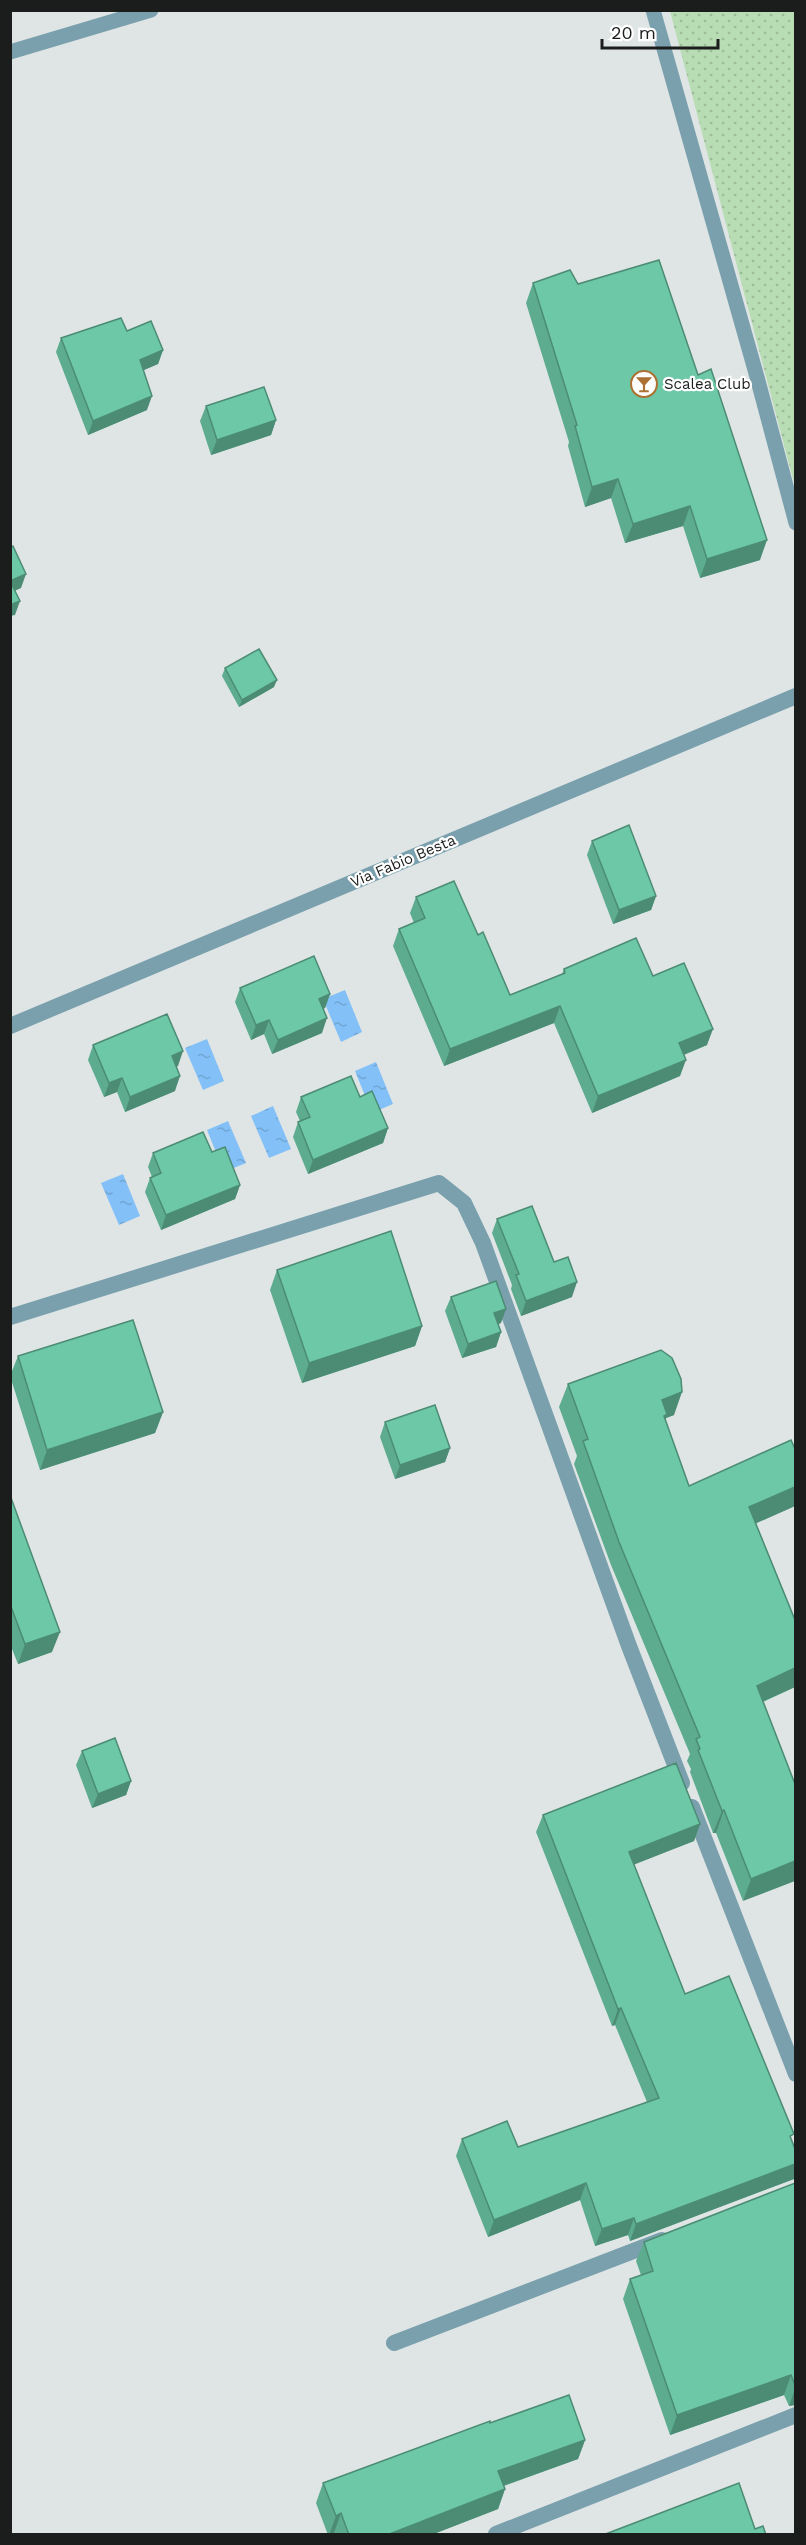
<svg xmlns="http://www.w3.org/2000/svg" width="806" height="2545" font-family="'Work Sans',sans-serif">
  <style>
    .grass { fill: url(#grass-dots) }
    .water { fill: url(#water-ripples) }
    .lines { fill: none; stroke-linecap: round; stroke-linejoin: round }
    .service { stroke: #7aa0ad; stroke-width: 15 }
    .minor { stroke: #7aa0ad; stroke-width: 16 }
    .wall { fill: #5dac8f }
    .shaded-wall { fill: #4c8c74 }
    .building { fill: #6cc8a6; stroke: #4c8c74; stroke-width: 1.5 }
    .labels { text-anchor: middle; stroke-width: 4.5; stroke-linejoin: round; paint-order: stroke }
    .poi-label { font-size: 15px; fill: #1b1d1d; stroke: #fff; text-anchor: start }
    .street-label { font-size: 15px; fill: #1b1d1d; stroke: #fff }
  </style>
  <defs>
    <pattern id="grass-dots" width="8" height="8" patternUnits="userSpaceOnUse" patternTransform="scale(1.5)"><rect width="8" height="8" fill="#b8dcb3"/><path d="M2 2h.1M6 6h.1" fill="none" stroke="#9ebc9a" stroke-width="1.8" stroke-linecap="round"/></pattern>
    <pattern id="water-ripples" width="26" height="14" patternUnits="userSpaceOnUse" patternTransform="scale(1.5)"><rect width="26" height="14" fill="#82c0f7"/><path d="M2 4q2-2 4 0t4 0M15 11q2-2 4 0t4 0" fill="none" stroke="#70a5d3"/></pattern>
  </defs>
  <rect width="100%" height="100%" fill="#dfe5e5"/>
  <!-- grass -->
  <path class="grass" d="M 670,11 L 795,11 L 795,487 Z"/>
  <!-- water -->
  <g class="water">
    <path d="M 345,990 L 362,1032 L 341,1042 L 323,999 Z"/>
    <path d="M 207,1039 L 224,1081 L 203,1090 L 185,1048 Z"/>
    <path d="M 376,1062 L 393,1104 L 372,1113 L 355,1071 Z"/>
    <path d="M 273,1106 L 291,1149 L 269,1158 L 251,1116 Z"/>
    <path d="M 228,1121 L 246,1163 L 224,1172 L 207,1130 Z"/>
    <path d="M 123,1174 L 140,1216 L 119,1225 L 101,1183 Z"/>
  </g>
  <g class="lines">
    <!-- service -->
    <g class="service">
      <path d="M 653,10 L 757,377 L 796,523"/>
      <path d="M 10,52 L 151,10"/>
    </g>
    <!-- minor -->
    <g class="minor">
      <path d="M 10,1026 L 796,696"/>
      <path d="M 10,1317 L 439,1183 L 464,1203 L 483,1243 L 629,1646 L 682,1783"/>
      <path d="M 692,1807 L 796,2074"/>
      <path d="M 394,2343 L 662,2240"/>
      <path d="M 496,2534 L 796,2415"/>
    </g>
  </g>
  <!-- wall -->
  <g class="wall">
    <path d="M 533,283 L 578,284 L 760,560 L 700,578 L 683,526 L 625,543 L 611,498 L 585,507 L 568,446 L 569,442 L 526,303 Z"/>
    <path d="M 127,331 L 163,350 L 158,364 L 143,370 L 147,410 L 88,435 L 56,352 L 61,338 Z"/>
    <path d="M 206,406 L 276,420 L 271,435 L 211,455 L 200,421 Z"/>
    <path d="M 225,668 L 274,687 L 239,707 L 222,676 Z"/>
    <path d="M 592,841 L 656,896 L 651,910 L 613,924 L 587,855 Z"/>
    <path d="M 416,897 L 478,935 L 510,995 L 562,974 L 564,969 L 653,976 L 707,1045 L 684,1055 L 680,1076 L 592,1113 L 554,1023 L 444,1066 L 393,946 L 399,929 L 414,923 L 410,913 Z"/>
    <path d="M 240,988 L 330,994 L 325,1008 L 323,1009 L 322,1033 L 272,1054 L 264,1034 L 251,1040 L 235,1002 Z"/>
    <path d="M 93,1045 L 178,1066 L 176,1067 L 175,1091 L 125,1112 L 117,1092 L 104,1097 L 88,1060 Z"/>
    <path d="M 301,1097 L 360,1097 L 388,1128 L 383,1143 L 308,1174 L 293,1137 L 298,1122 L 300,1121 L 296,1112 Z"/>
    <path d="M 212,1152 L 240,1185 L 235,1199 L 161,1230 L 145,1192 L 150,1178 L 152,1177 L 148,1167 L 153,1153 Z"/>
    <path d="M 497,1219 L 554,1262 L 572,1297 L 521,1316 L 511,1289 L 512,1285 L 492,1233 Z"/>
    <path d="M 277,1270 L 422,1326 L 415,1346 L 302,1383 L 270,1290 Z"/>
    <path d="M 451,1297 L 501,1323 L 498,1324 L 501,1332 L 496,1347 L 462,1358 L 445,1311 Z"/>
    <path d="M 18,1356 L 163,1412 L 155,1433 L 40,1470 L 10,1376 Z"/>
    <path d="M 568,1384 L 674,1415 L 666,1418 L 665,1420 L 689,1486 L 795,1506 L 756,1523 L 795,1620 L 795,1687 L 763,1702 L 795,1784 L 743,1901 L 716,1833 L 713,1833 L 690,1772 L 691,1769 L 687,1761 L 690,1754 L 611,1565 L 574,1464 L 577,1456 L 559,1407 Z"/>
    <path d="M 385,1422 L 450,1448 L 445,1462 L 395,1479 L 380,1437 Z"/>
    <path d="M 10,1495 L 52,1652 L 18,1664 L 10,1644 Z"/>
    <path d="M 82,1751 L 131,1781 L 126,1795 L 92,1808 L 76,1765 Z"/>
    <path d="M 543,1815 L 700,1824 L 694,1841 L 634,1864 L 685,1994 L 792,2141 L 794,2179 L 630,2241 L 628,2235 L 595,2246 L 580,2200 L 488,2237 L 456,2156 L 462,2139 L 518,2147 L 647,2102 L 615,2025 L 612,2026 L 536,1832 Z"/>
    <path d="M 795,2183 L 795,2405 L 789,2406 L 784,2395 L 670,2435 L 623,2299 L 630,2279 L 641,2275 L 636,2261 L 644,2242 Z"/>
    <path d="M 490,2423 L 585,2440 L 578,2459 L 504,2486 L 505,2489 L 498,2509 L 431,2535 L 335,2535 L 334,2533 L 328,2535 L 316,2503 L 323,2483 Z"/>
  </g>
  <!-- shaded-wall -->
  <g class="shaded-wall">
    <path d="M 163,350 L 158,364 L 135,374 L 140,360 Z"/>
    <path d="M 152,396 L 147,410 L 88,435 L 93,421 Z"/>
    <path d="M 276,420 L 271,435 L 211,455 L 217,440 Z"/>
    <path d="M 618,479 L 611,498 L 585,507 L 592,487 Z"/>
    <path d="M 690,506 L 683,526 L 625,543 L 633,524 Z"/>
    <path d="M 767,540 L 760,560 L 700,578 L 707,559 Z"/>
    <path d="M 26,574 L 21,588 L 10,593 L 10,581 Z"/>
    <path d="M 20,601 L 15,615 L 10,616 L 10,605 Z"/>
    <path d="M 277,680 L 274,687 L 239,707 L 242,700 Z"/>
    <path d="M 656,896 L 651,910 L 613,924 L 619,910 Z"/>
    <path d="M 330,994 L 325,1008 L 313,1013 L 319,999 Z"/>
    <path d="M 560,1006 L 554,1023 L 444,1066 L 450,1049 Z"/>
    <path d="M 327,1018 L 322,1033 L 272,1054 L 278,1040 Z"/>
    <path d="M 269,1020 L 264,1034 L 251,1040 L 256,1025 Z"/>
    <path d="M 713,1029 L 707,1045 L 673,1059 L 679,1043 Z"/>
    <path d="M 183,1051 L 178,1066 L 166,1070 L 172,1056 Z"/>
    <path d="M 686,1060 L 680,1076 L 592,1113 L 598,1096 Z"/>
    <path d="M 180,1076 L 175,1091 L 125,1112 L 130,1097 Z"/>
    <path d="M 122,1078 L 117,1092 L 104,1097 L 109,1083 Z"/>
    <path d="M 388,1128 L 383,1143 L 308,1174 L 313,1160 Z"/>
    <path d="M 240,1185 L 235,1199 L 161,1230 L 166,1215 Z"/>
    <path d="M 577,1282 L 572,1297 L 521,1316 L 526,1301 Z"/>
    <path d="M 506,1309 L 501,1323 L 489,1328 L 494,1313 Z"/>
    <path d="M 422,1326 L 415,1346 L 302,1383 L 309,1363 Z"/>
    <path d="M 501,1332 L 496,1347 L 462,1358 L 468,1344 Z"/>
    <path d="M 682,1392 L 674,1415 L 666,1418 L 659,1437 L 662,1400 Z"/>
    <path d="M 163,1412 L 155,1433 L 40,1470 L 47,1450 Z"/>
    <path d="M 450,1448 L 445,1462 L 395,1479 L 400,1465 Z"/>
    <path d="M 795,1487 L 795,1506 L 741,1530 L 749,1507 Z"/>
    <path d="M 60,1632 L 52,1652 L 18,1664 L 25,1644 Z"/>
    <path d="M 795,1668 L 795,1687 L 748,1708 L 757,1686 Z"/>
    <path d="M 131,1781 L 126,1795 L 92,1808 L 98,1794 Z"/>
    <path d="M 724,1810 L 716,1833 L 713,1833 L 722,1811 Z"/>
    <path d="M 700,1824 L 694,1841 L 623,1869 L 629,1852 Z"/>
    <path d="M 795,1861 L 795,1881 L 743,1901 L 751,1879 Z"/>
    <path d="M 621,2008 L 615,2025 L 612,2026 L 618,2009 Z"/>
    <path d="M 795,2164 L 795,2176 L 794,2179 L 630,2241 L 636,2224 Z"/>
    <path d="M 586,2183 L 580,2200 L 488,2237 L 494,2220 Z"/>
    <path d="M 634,2218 L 628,2235 L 595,2246 L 602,2229 Z"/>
    <path d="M 791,2375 L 784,2395 L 670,2435 L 677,2415 Z"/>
    <path d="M 795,2389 L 795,2405 L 789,2406 Z"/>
    <path d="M 585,2440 L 578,2459 L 491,2490 L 498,2471 Z"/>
    <path d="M 505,2489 L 498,2509 L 431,2535 L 387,2535 Z"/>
    <path d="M 341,2513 L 334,2533 L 329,2535 L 336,2516 Z"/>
  </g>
  <!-- building -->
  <g class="building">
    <path d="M 659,260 L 698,375 L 711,369 L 767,540 L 707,559 L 690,506 L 633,524 L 618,479 L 592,487 L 575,426 L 577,425 L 533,283 L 570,270 L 578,284 Z"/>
    <path d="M 121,318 L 127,331 L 151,321 L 163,350 L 140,360 L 152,396 L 93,421 L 61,338 Z"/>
    <path d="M 264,387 L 276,420 L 217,440 L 206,406 Z"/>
    <path d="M 13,546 L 26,574 L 10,581 L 10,548 Z"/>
    <path d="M 10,581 L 20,601 L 10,605 Z"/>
    <path d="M 259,649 L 277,680 L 242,700 L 225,668 Z"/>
    <path d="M 629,825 L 656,896 L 619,910 L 592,841 Z"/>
    <path d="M 454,881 L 478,935 L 483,932 L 510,995 L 565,973 L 564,969 L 636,938 L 653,976 L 684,963 L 713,1029 L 679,1043 L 686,1060 L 598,1096 L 560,1006 L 450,1049 L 399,929 L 425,918 L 416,897 Z"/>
    <path d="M 314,956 L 330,994 L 319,999 L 327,1018 L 278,1040 L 269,1020 L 256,1025 L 240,988 Z"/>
    <path d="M 167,1014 L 183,1051 L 172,1056 L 180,1076 L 130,1097 L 122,1078 L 109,1083 L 93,1045 Z"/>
    <path d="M 351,1076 L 360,1097 L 372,1091 L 388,1128 L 313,1160 L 298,1122 L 310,1117 L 301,1097 Z"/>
    <path d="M 203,1132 L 212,1152 L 225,1147 L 240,1185 L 166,1215 L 150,1178 L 161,1173 L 153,1153 Z"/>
    <path d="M 532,1206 L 554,1262 L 568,1257 L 577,1282 L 526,1301 L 516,1275 L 519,1274 L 497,1219 Z"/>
    <path d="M 391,1231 L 422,1326 L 309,1363 L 277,1270 Z"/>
    <path d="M 496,1281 L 506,1309 L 494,1313 L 501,1332 L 468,1344 L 451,1297 Z"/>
    <path d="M 133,1320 L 163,1412 L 47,1450 L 18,1356 Z"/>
    <path d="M 661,1350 L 672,1358 L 681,1379 L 682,1392 L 662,1400 L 667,1414 L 664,1416 L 689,1486 L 791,1440 L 795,1449 L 795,1487 L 749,1507 L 795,1620 L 795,1668 L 757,1686 L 795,1784 L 795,1861 L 751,1879 L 724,1810 L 722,1811 L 698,1750 L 700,1749 L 696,1739 L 700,1737 L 619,1542 L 583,1441 L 588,1439 L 568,1384 Z"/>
    <path d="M 435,1405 L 450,1448 L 400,1465 L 385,1422 Z"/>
    <path d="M 10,1495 L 60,1632 L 25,1644 L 10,1604 Z"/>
    <path d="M 115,1738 L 131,1781 L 98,1794 L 82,1751 Z"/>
    <path d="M 676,1763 L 700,1824 L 629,1852 L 685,1994 L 729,1976 L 794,2134 L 790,2136 L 795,2149 L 795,2164 L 636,2224 L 634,2218 L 602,2229 L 586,2183 L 494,2220 L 462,2139 L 507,2121 L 518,2147 L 659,2098 L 621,2008 L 618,2009 L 543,1815 Z"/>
    <path d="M 795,2183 L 795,2385 L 791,2375 L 677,2415 L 630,2279 L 653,2271 L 644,2242 Z"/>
    <path d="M 569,2395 L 585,2440 L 498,2471 L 505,2489 L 387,2535 L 349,2535 L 341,2513 L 336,2516 L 323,2483 L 490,2421 L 490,2423 Z"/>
    <path d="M 739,2483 L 755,2529 L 763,2526 L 766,2535 L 603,2535 Z"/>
  </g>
  <!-- icons -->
  <defs>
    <symbol id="bar-ring" viewBox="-11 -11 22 22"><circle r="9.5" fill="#fff" stroke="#ac7033" stroke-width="1.5"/><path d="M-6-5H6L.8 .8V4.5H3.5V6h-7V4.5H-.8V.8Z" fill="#ac7033"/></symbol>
  </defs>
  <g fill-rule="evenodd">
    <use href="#bar-ring" x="629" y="369" width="30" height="30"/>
  </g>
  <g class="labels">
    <!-- poi labels -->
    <g class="poi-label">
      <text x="664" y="389">Scalea Club</text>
    </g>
    <!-- street labels -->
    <g class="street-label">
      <text transform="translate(403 861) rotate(-23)" y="5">Via Fabio Besta</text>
    </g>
  </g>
  <!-- border -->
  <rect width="806" height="2545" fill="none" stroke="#1b1d1d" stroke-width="24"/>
  <!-- scale -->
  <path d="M602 39v9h116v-9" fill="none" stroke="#1b1d1d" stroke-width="3"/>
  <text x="611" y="39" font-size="18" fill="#1b1d1d" stroke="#ffffff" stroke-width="4.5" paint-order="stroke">20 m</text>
</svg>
